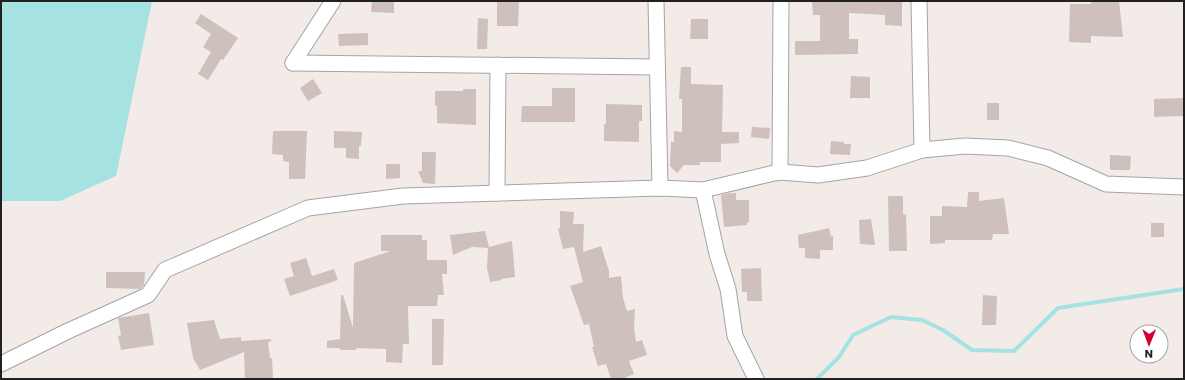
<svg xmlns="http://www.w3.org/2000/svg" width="1185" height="380" font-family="Poppins,sans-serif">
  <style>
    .water { fill: #a5e2e1 }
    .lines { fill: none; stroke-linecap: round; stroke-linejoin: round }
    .stream { stroke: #a5e2e1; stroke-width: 4 }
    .building { fill: #cec0bc }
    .street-casing { stroke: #a5a5a5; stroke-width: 17 }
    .street { stroke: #fff; stroke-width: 15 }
  </style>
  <rect width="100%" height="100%" fill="#f2ebe7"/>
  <!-- water -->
  <path class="water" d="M 1,1 L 152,1 L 116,176 L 60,201 L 1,201 Z"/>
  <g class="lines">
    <!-- stream -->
    <path class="stream" d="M 817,379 L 839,357 L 853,335 L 891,317 L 922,320 L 943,330 L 972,350 L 1014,351 L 1058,308 L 1184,289"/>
  </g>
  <!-- building -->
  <g class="building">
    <path d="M 372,1 L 394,1 L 394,13 L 371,12 Z"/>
    <path d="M 497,1 L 519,1 L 518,26 L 497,26 Z"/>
    <path d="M 852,1 L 902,1 L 902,26 L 885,25 L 885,15 L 849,13 L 849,39 L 858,39 L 858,54 L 795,55 L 795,41 L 820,41 L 820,15 L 813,15 L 812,2 Z"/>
    <path d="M 1091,1 L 1119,1 L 1123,37 L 1091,36 L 1091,43 L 1069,42 L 1070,4 L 1091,4 Z"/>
    <path d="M 201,14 L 238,38 L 223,60 L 221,59 L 208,80 L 198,74 L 211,52 L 203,47 L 211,34 L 195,23 Z"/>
    <path d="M 478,18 L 488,19 L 487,49 L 477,49 Z"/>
    <path d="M 691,19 L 708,19 L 708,39 L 690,39 Z"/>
    <path d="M 368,33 L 368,45 L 339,46 L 338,34 Z"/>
    <path d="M 681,67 L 691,67 L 691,84 L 723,85 L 722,132 L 739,132 L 739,143 L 721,144 L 721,162 L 700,162 L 700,165 L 684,165 L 677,173 L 670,166 L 671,142 L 674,142 L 674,131 L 682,132 L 682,99 L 679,99 Z"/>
    <path d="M 851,76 L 870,77 L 870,98 L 850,98 Z"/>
    <path d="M 313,79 L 322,93 L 308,101 L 300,88 Z"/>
    <path d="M 552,88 L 575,88 L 575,122 L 521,122 L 522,106 L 552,106 Z"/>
    <path d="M 463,89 L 476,89 L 476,125 L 437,123 L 437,106 L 435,106 L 435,91 L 463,91 Z"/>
    <path d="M 1184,98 L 1184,116 L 1154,117 L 1154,99 Z"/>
    <rect x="987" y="103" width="12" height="17"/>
    <path d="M 606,104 L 642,105 L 642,121 L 639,121 L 639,142 L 604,141 L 604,124 L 606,124 Z"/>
    <path d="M 752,127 L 770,128 L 769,139 L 751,137 Z"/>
    <path d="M 273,131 L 307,131 L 305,179 L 289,179 L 289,162 L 283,161 L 283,155 L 272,154 Z"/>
    <path d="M 334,131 L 362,132 L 361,146 L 359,146 L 359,159 L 346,158 L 346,148 L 334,148 Z"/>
    <path d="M 831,141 L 844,142 L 844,144 L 851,144 L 850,155 L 830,154 Z"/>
    <path d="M 422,152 L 436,152 L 435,184 L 423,183 L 418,171 L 422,171 Z"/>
    <path d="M 1110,155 L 1131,156 L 1130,170 L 1110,170 Z"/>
    <path d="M 386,164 L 400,164 L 400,178 L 386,179 Z"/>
    <path d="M 968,192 L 979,192 L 979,201 L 1004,198 L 1009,234 L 993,234 L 992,240 L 945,240 L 945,243 L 930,244 L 930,216 L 942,216 L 942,206 L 967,207 Z"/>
    <path d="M 730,193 L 736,193 L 736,200 L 749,200 L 749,222 L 747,222 L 747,225 L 724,227 L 721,195 Z"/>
    <path d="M 888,196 L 903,196 L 903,214 L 906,215 L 907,251 L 889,251 Z"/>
    <path d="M 560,211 L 574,212 L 573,224 L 584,224 L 583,252 L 601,246 L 609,271 L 609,278 L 621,276 L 623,298 L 627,311 L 635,309 L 634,328 L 636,342 L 642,340 L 647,355 L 629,361 L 634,374 L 622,379 L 611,379 L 606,364 L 598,366 L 592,347 L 594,347 L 589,324 L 584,325 L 570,286 L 583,282 L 574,247 L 563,249 L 558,229 L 560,228 Z"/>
    <path d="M 871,219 L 875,245 L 860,244 L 859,220 Z"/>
    <rect x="1151" y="223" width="13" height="14"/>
    <path d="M 829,228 L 831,236 L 833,236 L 833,250 L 820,250 L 820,259 L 805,258 L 805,248 L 799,248 L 798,235 Z"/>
    <path d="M 485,231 L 489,247 L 512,241 L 515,277 L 501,279 L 502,280 L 490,282 L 487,268 L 488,248 L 472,247 L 453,255 L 450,235 Z"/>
    <path d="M 381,235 L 422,235 L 422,240 L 427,240 L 427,260 L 447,260 L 447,274 L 442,274 L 444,295 L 438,295 L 437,306 L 408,306 L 409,344 L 403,344 L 402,363 L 386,362 L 386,349 L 356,348 L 356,350 L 340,350 L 340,348 L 327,348 L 327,341 L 340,339 L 341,295 L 343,295 L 353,328 L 354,263 L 391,251 L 381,251 Z"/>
    <path d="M 306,258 L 312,276 L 334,269 L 338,280 L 290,296 L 284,279 L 294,276 L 290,263 Z"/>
    <path d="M 761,268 L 762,301 L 747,301 L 747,292 L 742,292 L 741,269 Z"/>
    <path d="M 106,272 L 145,272 L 144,285 L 140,289 L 106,288 Z"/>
    <path d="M 983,295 L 997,296 L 996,325 L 982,325 Z"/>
    <path d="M 149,313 L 154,345 L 121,350 L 118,336 L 121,335 L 118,318 Z"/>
    <path d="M 432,319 L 444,319 L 443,365 L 432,365 Z"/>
    <path d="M 214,320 L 220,339 L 241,337 L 241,341 L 271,339 L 271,341 L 268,342 L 270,358 L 272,358 L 273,379 L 245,379 L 244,352 L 200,370 L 193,358 L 187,323 Z"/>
  </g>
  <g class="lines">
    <defs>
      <g id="street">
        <path d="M 656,1 L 660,188"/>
        <path d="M 919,1 L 922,150"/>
        <path d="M 293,63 L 657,67"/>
        <path d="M 293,63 L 333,1"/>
        <path d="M 780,172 L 781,1"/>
        <path d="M 497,193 L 498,65"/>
        <path d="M 1,364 L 68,331 L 148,295 L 165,270 L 308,208 L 403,196 L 660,188 L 703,190"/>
        <path d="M 756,379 L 735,336 L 728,289 L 717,254 L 703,190 L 774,173 L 780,172 L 818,175 L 867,168 L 922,150 L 965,146 L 1008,148 L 1048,158 L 1106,184 L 1184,187"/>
      </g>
    </defs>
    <!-- street casing -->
    <use href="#street" class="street-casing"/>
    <!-- street -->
    <use href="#street" class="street"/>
  </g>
  <!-- border -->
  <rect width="1185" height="380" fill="none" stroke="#212121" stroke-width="4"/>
  <!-- north arrow -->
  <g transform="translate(1149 344) rotate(181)"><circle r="19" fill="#ffffff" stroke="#a6a6a6"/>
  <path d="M0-3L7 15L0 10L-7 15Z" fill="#d10032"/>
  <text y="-6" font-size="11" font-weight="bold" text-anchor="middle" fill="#212121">N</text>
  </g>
</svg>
